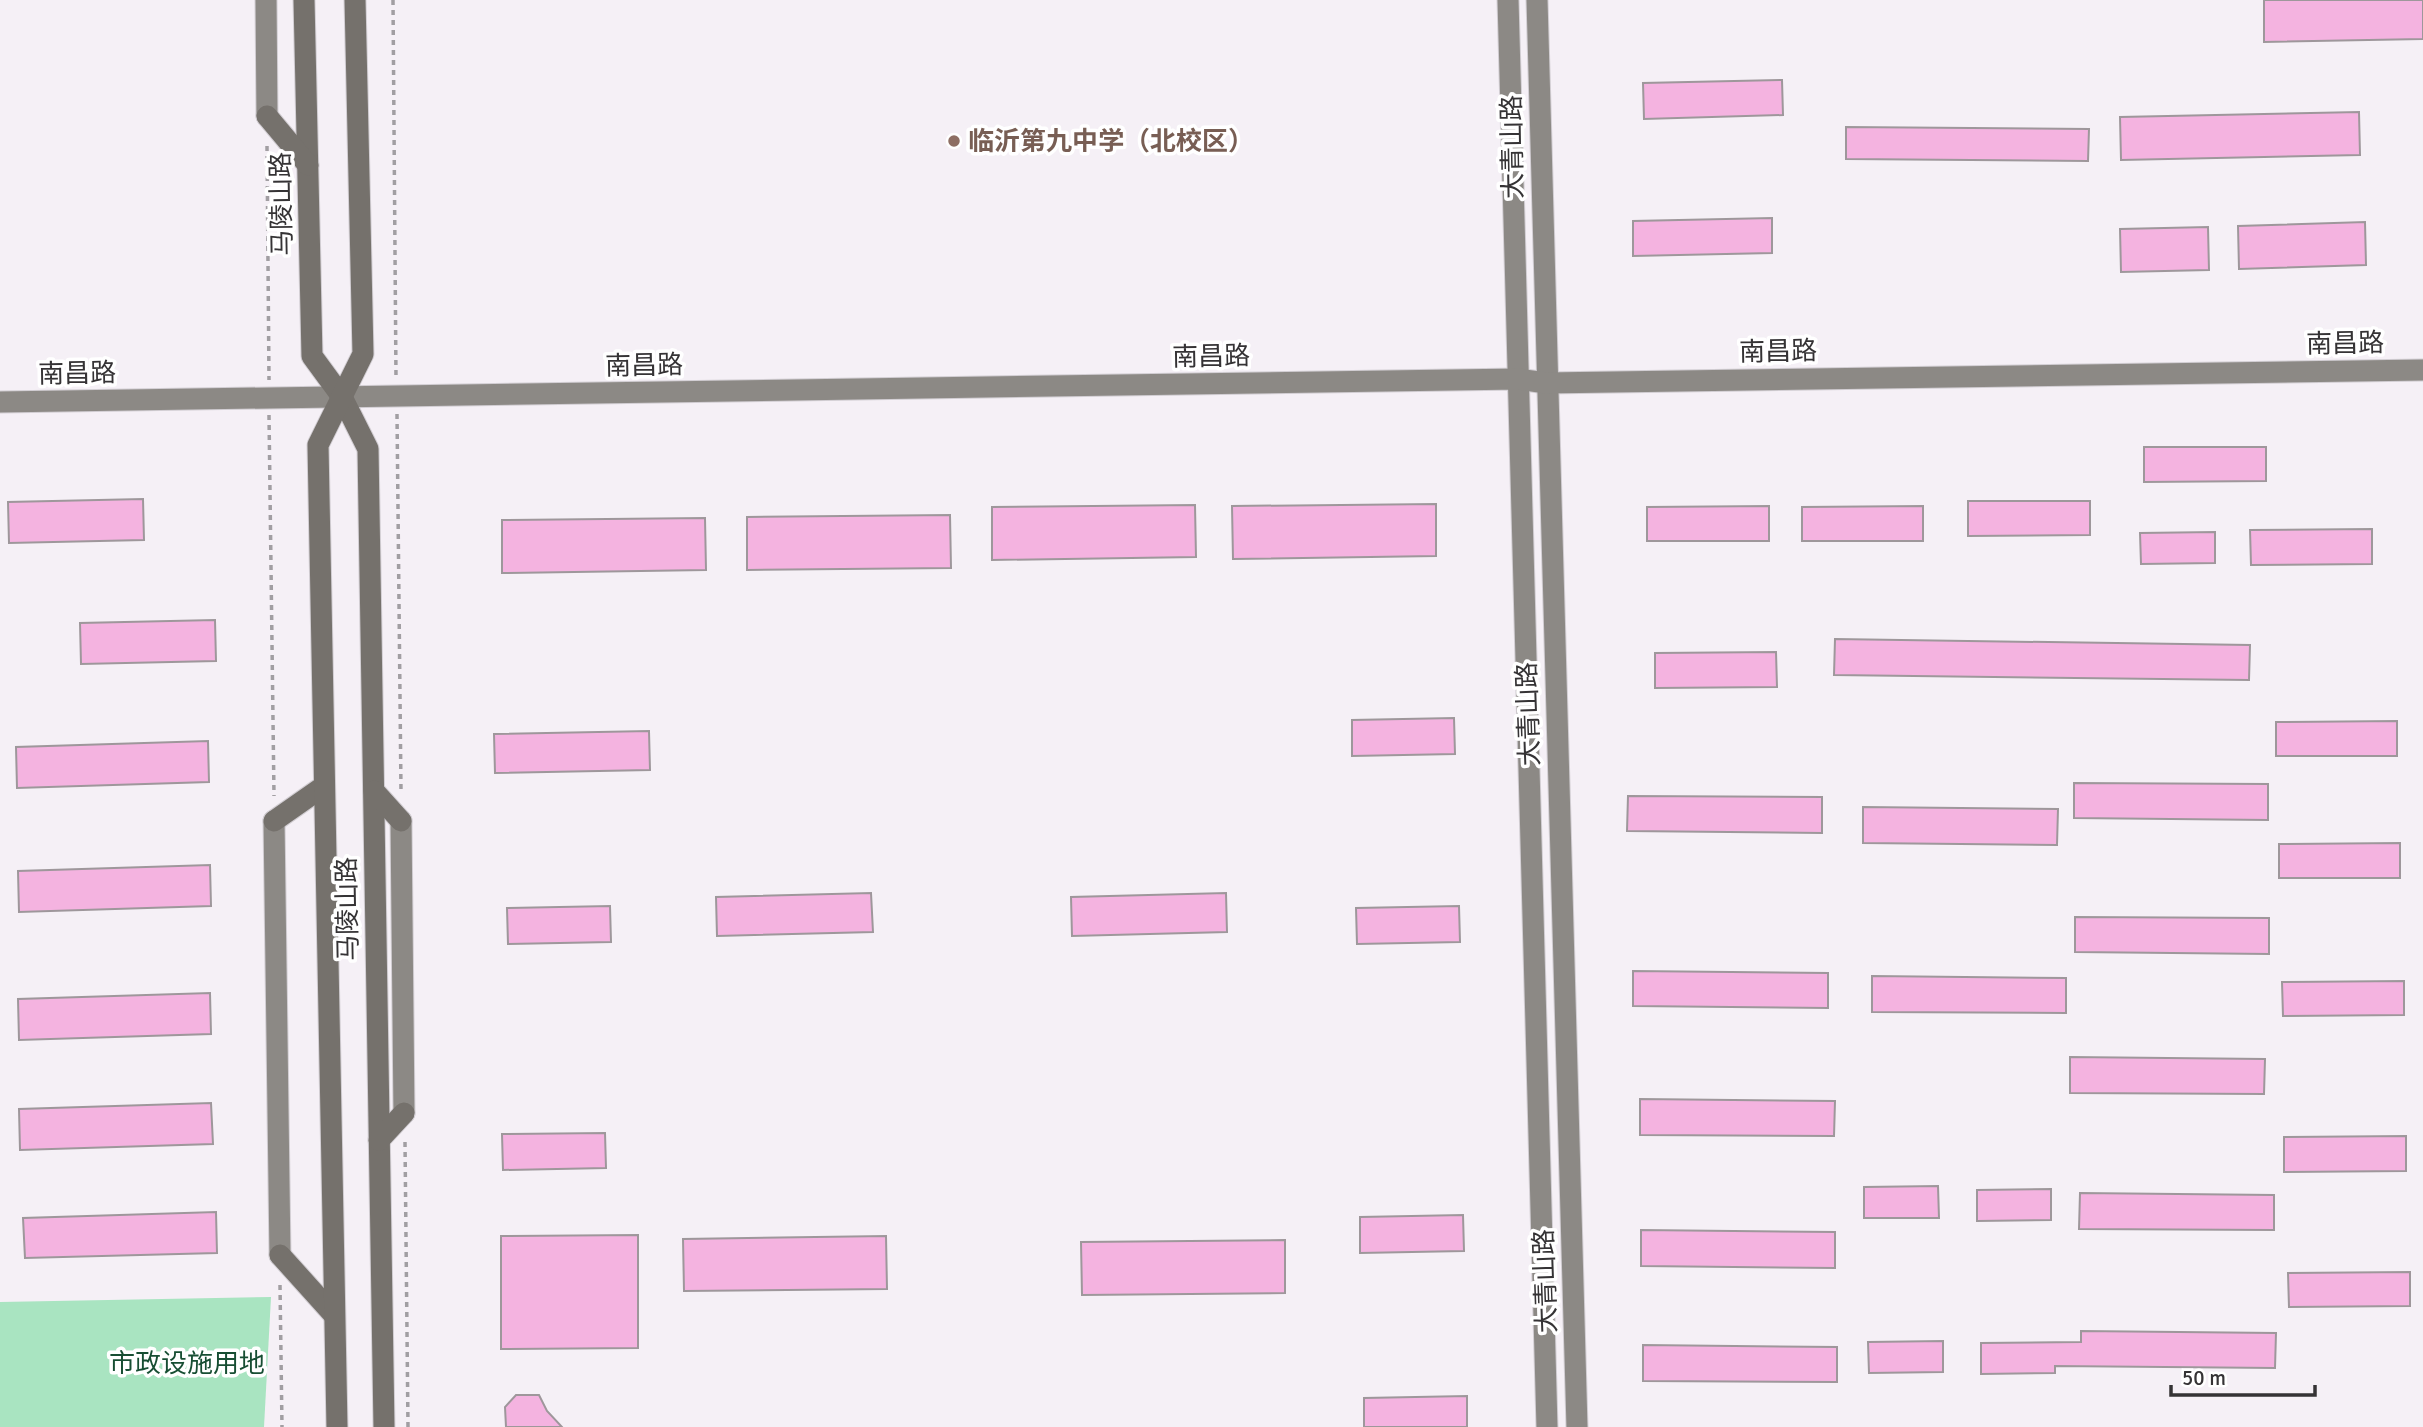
<svg xmlns="http://www.w3.org/2000/svg" width="2423" height="1427" font-family="Signika,'Noto Sans SC',sans-serif">
  <style>
    .green { fill: #a9e4c1 }
    .building { fill: #f4b3e0; stroke: #9e979b; stroke-width: 2 }
    .lines { fill: none; stroke-linecap: round; stroke-linejoin: round }
    .secondary-casing { stroke: #d2ced3; stroke-width: 23 }
    .primary-casing { stroke: #d2ced3; stroke-width: 23 }
    .path { stroke: #a19ea2; stroke-width: 3.5; stroke-dasharray: 5 5; stroke-linecap: butt }
    .secondary { stroke: #8c8985; stroke-width: 21 }
    .primary { stroke: #75716c; stroke-width: 21 }
    .education-dot { fill: #8d6e63; stroke: #fff; stroke-width: 2.5 }
    .labels { text-anchor: middle; stroke-width: 7; stroke-linejoin: round; paint-order: stroke }
    .education-label { font-size: 26px; font-weight: bold; fill: #785e54; stroke: #fff; text-anchor: start }
    .street-label { font-size: 26px; fill: #353335; stroke: #fff }
    .park-label { font-size: 26px; fill: #174e33; stroke: #fff }
  </style>
  <rect width="100%" height="100%" fill="#f5f0f6"/>
  <!-- green -->
  <path class="green" d="M 271,1297 L 264,1427 L 0,1427 L 0,1302 Z"/>
  <!-- building -->
  <g class="building">
    <path d="M 2264,0 L 2423,0 L 2423,39 L 2264,42 Z"/>
    <path d="M 1782,80 L 1783,115 L 1644,119 L 1643,83 Z"/>
    <path d="M 2359,112 L 2360,155 L 2121,160 L 2120,117 Z"/>
    <path d="M 1846,127 L 2089,129 L 2088,161 L 1846,159 Z"/>
    <path d="M 1772,218 L 1772,253 L 1633,256 L 1633,221 Z"/>
    <path d="M 2365,222 L 2366,265 L 2239,269 L 2238,226 Z"/>
    <path d="M 2208,227 L 2209,270 L 2121,272 L 2120,229 Z"/>
    <path d="M 2144,447 L 2266,447 L 2266,481 L 2144,482 Z"/>
    <path d="M 143,499 L 144,540 L 9,543 L 8,502 Z"/>
    <path d="M 1968,501 L 2090,501 L 2090,535 L 1968,536 Z"/>
    <path d="M 1436,504 L 1436,556 L 1233,559 L 1232,506 Z"/>
    <path d="M 1195,505 L 1196,557 L 992,560 L 992,507 Z"/>
    <path d="M 1769,506 L 1769,541 L 1647,541 L 1647,507 Z"/>
    <path d="M 1923,506 L 1923,541 L 1802,541 L 1802,507 Z"/>
    <path d="M 950,515 L 951,568 L 747,570 L 747,517 Z"/>
    <path d="M 705,518 L 706,570 L 502,573 L 502,520 Z"/>
    <path d="M 2372,529 L 2372,564 L 2251,565 L 2250,530 Z"/>
    <path d="M 2215,532 L 2215,563 L 2141,564 L 2140,533 Z"/>
    <path d="M 215,620 L 216,661 L 81,664 L 80,623 Z"/>
    <path d="M 1835,639 L 2250,645 L 2249,680 L 1834,675 Z"/>
    <path d="M 1776,652 L 1777,687 L 1655,688 L 1655,653 Z"/>
    <path d="M 1454,718 L 1455,754 L 1352,756 L 1352,720 Z"/>
    <path d="M 2397,721 L 2397,756 L 2276,756 L 2276,722 Z"/>
    <path d="M 649,731 L 650,770 L 495,773 L 494,734 Z"/>
    <path d="M 208,741 L 209,782 L 17,788 L 16,747 Z"/>
    <path d="M 2074,783 L 2268,784 L 2268,820 L 2074,818 Z"/>
    <path d="M 1628,796 L 1822,797 L 1822,833 L 1627,831 Z"/>
    <path d="M 1863,807 L 2058,809 L 2057,845 L 1863,843 Z"/>
    <path d="M 2400,843 L 2400,878 L 2279,878 L 2279,844 Z"/>
    <path d="M 210,865 L 211,906 L 19,912 L 18,871 Z"/>
    <path d="M 871,893 L 873,932 L 717,936 L 716,897 Z"/>
    <path d="M 1226,893 L 1227,932 L 1072,936 L 1071,897 Z"/>
    <path d="M 610,906 L 611,942 L 508,944 L 507,908 Z"/>
    <path d="M 1459,906 L 1460,942 L 1357,944 L 1356,908 Z"/>
    <path d="M 2075,917 L 2269,918 L 2269,954 L 2075,952 Z"/>
    <path d="M 1633,971 L 1828,973 L 1828,1008 L 1633,1006 Z"/>
    <path d="M 1872,976 L 2066,978 L 2066,1013 L 1872,1012 Z"/>
    <path d="M 2404,981 L 2404,1015 L 2283,1016 L 2282,982 Z"/>
    <path d="M 210,993 L 211,1034 L 19,1040 L 18,999 Z"/>
    <path d="M 2070,1057 L 2265,1059 L 2264,1094 L 2070,1093 Z"/>
    <path d="M 1640,1099 L 1835,1101 L 1834,1136 L 1640,1135 Z"/>
    <path d="M 211,1103 L 213,1144 L 20,1150 L 19,1109 Z"/>
    <path d="M 605,1133 L 606,1168 L 503,1170 L 502,1134 Z"/>
    <path d="M 2406,1136 L 2406,1171 L 2284,1172 L 2284,1137 Z"/>
    <path d="M 1938,1186 L 1939,1218 L 1864,1218 L 1864,1187 Z"/>
    <path d="M 2051,1189 L 2051,1220 L 1977,1221 L 1977,1190 Z"/>
    <path d="M 2080,1193 L 2274,1195 L 2274,1230 L 2079,1229 Z"/>
    <path d="M 216,1212 L 217,1253 L 25,1258 L 23,1218 Z"/>
    <path d="M 1463,1215 L 1464,1251 L 1360,1253 L 1360,1217 Z"/>
    <path d="M 1641,1230 L 1835,1232 L 1835,1268 L 1641,1266 Z"/>
    <path d="M 638,1235 L 638,1348 L 501,1349 L 501,1236 Z"/>
    <path d="M 886,1236 L 887,1289 L 684,1291 L 683,1239 Z"/>
    <path d="M 1285,1240 L 1285,1293 L 1082,1295 L 1081,1242 Z"/>
    <path d="M 2410,1272 L 2410,1306 L 2289,1307 L 2288,1273 Z"/>
    <path d="M 2081,1331 L 2276,1333 L 2275,1368 L 2055,1366 L 2055,1373 L 1981,1374 L 1981,1343 L 2081,1342 Z"/>
    <path d="M 1943,1341 L 1943,1372 L 1869,1373 L 1868,1342 Z"/>
    <path d="M 1643,1345 L 1837,1347 L 1837,1382 L 1643,1381 Z"/>
    <path d="M 516,1395 L 539,1395 L 547,1411 L 562,1427 L 506,1427 L 505,1407 Z"/>
    <path d="M 1467,1396 L 1467,1427 L 1364,1427 L 1364,1398 Z"/>
  </g>
  <g class="lines">
    <defs>
      <g id="secondary">
        <path d="M 266,0 L 267,116"/>
        <path d="M 1508,0 L 1547,1427"/>
        <path d="M 1537,0 L 1577,1427"/>
        <path d="M 0,402 L 1518,379 L 1546,383 L 2423,370"/>
        <path d="M 274,821 L 280,1255"/>
        <path d="M 401,821 L 404,1113"/>
      </g>
      <g id="primary">
        <path d="M 304,0 L 312,356 L 342,397 L 368,449 L 384,1427"/>
        <path d="M 267,116 L 308,165"/>
        <path d="M 374,791 L 401,821"/>
        <path d="M 274,821 L 324,786"/>
        <path d="M 379,1140 L 404,1113"/>
        <path d="M 280,1255 L 334,1315"/>
        <path d="M 337,1427 L 318,445 L 363,354 L 355,0"/>
      </g>
    </defs>
    <!-- secondary casing -->
    <use href="#secondary" class="secondary-casing"/>
    <!-- primary casing -->
    <use href="#primary" class="primary-casing"/>
    <!-- path -->
    <g class="path">
      <path d="M 393,0 L 396,378"/>
      <path d="M 267,146 L 269,380"/>
      <path d="M 397,414 L 401,791"/>
      <path d="M 269,415 L 274,796"/>
      <path d="M 405,1142 L 408,1427"/>
      <path d="M 280,1285 L 282,1427"/>
    </g>
    <!-- secondary -->
    <use href="#secondary" class="secondary"/>
    <!-- primary -->
    <use href="#primary" class="primary"/>
  </g>
  <!-- markers -->
  <circle class="education-dot" cx="954" cy="141" r="7"/>
  <g class="labels">
    <!-- education labels -->
    <g class="education-label">
      <text x="968" y="150">临沂第九中学（北校区）</text>
    </g>
    <!-- street labels -->
    <g class="street-label">
      <text transform="translate(1512 147) rotate(-91)" y="9">大青山路</text>
      <text transform="translate(281 204) rotate(-91)" y="9">马陵山路</text>
      <text transform="translate(2345 343) rotate(-1)" y="9">南昌路</text>
      <text transform="translate(1778 351) rotate(-1)" y="9">南昌路</text>
      <text transform="translate(1211 356) rotate(-1)" y="9">南昌路</text>
      <text transform="translate(644 365) rotate(-1)" y="9">南昌路</text>
      <text transform="translate(77 373) rotate(-1)" y="9">南昌路</text>
      <text transform="translate(1528 714) rotate(-92)" y="9">大青山路</text>
      <text transform="translate(347 909) rotate(-91)" y="9">马陵山路</text>
      <text transform="translate(1545 1281) rotate(-92)" y="9">大青山路</text>
    </g>
    <!-- park labels -->
    <g class="park-label">
      <text x="187" y="1372">市政设施用地</text>
    </g>
  </g>
  <!-- scale -->
  <path d="M2171 1385v10h144v-10" fill="none" stroke="#353335" stroke-width="3.5"/>
  <text x="2182" y="1385" font-size="21" fill="#353335" stroke="#ffffff" stroke-width="5" paint-order="stroke">50 m</text>
</svg>
